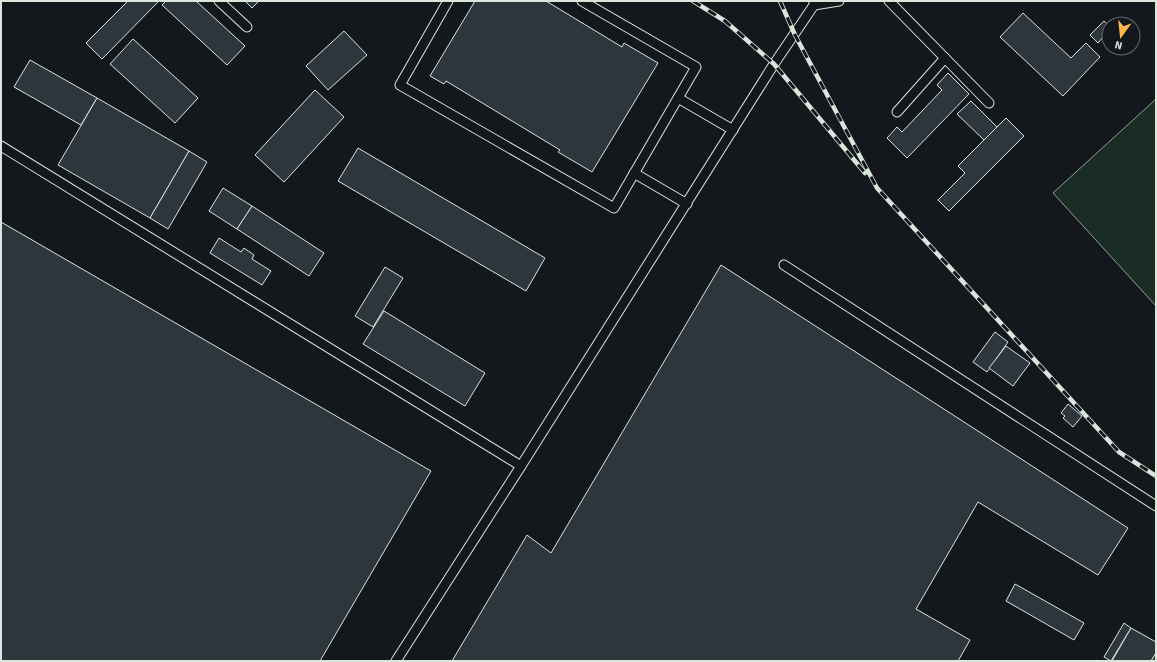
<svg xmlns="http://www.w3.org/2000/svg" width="1157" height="662" font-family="'Source Sans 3',sans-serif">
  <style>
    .green { fill: #1a2d24; stroke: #939e99 }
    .building { fill: #2c363c; stroke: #d8e6dc }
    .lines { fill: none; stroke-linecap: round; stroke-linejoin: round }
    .service-casing { stroke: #d8e6dc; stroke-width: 11 }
    .service { stroke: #14181c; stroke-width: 9 }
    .rail-casing { stroke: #d8e6dc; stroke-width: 4.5 }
    .rail { stroke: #14181c; stroke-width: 3; stroke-dasharray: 9; stroke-linecap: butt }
  </style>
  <rect width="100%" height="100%" fill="#14181c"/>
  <!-- green -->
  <path class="green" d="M 1156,99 L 1156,306 L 1053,193 Z"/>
  <!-- building -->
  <g class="building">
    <path d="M 128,1 L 159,1 L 102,59 L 86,43 Z"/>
    <path d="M 166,1 L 196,1 L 245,46 L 227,65 L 162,5 Z"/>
    <path d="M 245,1 L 259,1 L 252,8 Z"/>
    <path d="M 475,1 L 546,1 L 622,47 L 624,43 L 658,63 L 592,172 L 558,152 L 560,150 L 446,81 L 444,84 L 430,76 Z"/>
    <path d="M 1023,13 L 1071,58 L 1086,43 L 1100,57 L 1063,96 L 1000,37 Z"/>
    <path d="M 1104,21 L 1109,26 L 1109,30 L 1098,43 L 1090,35 Z"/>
    <path d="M 344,31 L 367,55 L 328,90 L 306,66 Z"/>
    <path d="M 133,39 L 198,98 L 175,123 L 110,64 Z"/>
    <path d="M 30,60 L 97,98 L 81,125 L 14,87 Z"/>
    <path d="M 948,73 L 969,94 L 907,158 L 887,138 L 897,127 L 902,132 L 942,90 L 937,85 Z"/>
    <path d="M 315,90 L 344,117 L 284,182 L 255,155 Z"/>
    <path d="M 97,98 L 189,151 L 150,218 L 58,165 Z"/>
    <path d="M 971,101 L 997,127 L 984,140 L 957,114 Z"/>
    <path d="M 1006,118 L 1024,136 L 949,211 L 938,200 L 965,173 L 958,166 Z"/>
    <path d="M 358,148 L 545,258 L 526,291 L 338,181 Z"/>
    <path d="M 189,151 L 207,162 L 168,229 L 150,218 Z"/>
    <path d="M 223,188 L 252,206 L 237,229 L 209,211 Z"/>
    <path d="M 252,206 L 324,253 L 309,276 L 237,229 Z"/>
    <path d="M 1,222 L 431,471 L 320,661 L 1,661 Z"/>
    <path d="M 219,238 L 241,252 L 244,248 L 254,255 L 252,259 L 271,271 L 262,285 L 210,253 Z"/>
    <path d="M 721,265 L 1128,528 L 1098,575 L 978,502 L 916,609 L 970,640 L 958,661 L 452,661 L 527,535 L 551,553 Z"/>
    <path d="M 385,267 L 403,278 L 373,327 L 355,316 Z"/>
    <path d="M 384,311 L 485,373 L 465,406 L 363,344 Z"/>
    <path d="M 995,332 L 1008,342 L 987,372 L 973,362 Z"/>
    <path d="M 1006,346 L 1030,363 L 1013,386 L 989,368 Z"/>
    <path d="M 1068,404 L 1082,416 L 1073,427 L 1063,418 L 1065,416 L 1061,413 Z"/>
    <path d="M 1015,584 L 1084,623 L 1074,640 L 1006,601 Z"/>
    <path d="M 1124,623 L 1131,628 L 1111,661 L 1104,657 Z"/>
    <path d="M 1131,628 L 1156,642 L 1156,653 L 1151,661 L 1112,661 Z"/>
    <path d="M 1156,653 L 1156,661 L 1151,661 Z"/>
  </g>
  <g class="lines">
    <defs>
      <g id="service">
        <path d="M 219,1 L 247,27"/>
        <path d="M 448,1 L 400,85 L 614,208 L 696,67 L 582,1"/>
        <path d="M 889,1 L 989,103"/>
        <path d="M 814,5 L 839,1"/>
        <path d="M 678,98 L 733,130"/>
        <path d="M 897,112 L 945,58"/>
        <path d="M 1,146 L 521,466"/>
        <path d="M 634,173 L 687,204"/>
        <path d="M 784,265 L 1156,506"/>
        <path d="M 396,661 L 521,466 L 774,64 L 814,5 L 814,1"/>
      </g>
    </defs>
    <!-- service casing -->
    <use href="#service" class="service-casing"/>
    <!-- service -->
    <use href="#service" class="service"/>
    <defs>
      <g id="rail">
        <path d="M 693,1 L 725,21 L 774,64 L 865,173"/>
        <path d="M 780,1 L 795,35 L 877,188 L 1119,452 L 1156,476"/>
      </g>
    </defs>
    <!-- rail casing -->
    <use href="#rail" class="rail-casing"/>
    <!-- rail -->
    <use href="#rail" class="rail"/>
  </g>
  <!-- border -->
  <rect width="1157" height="662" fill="none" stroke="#d8e6dc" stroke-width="4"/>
  <!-- north arrow -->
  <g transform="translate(1121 36) rotate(195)"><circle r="19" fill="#14181c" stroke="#626a69"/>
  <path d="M0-3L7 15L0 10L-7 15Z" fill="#ffb74d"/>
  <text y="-6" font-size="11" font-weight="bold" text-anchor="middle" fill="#d8e6dc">N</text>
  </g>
</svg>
